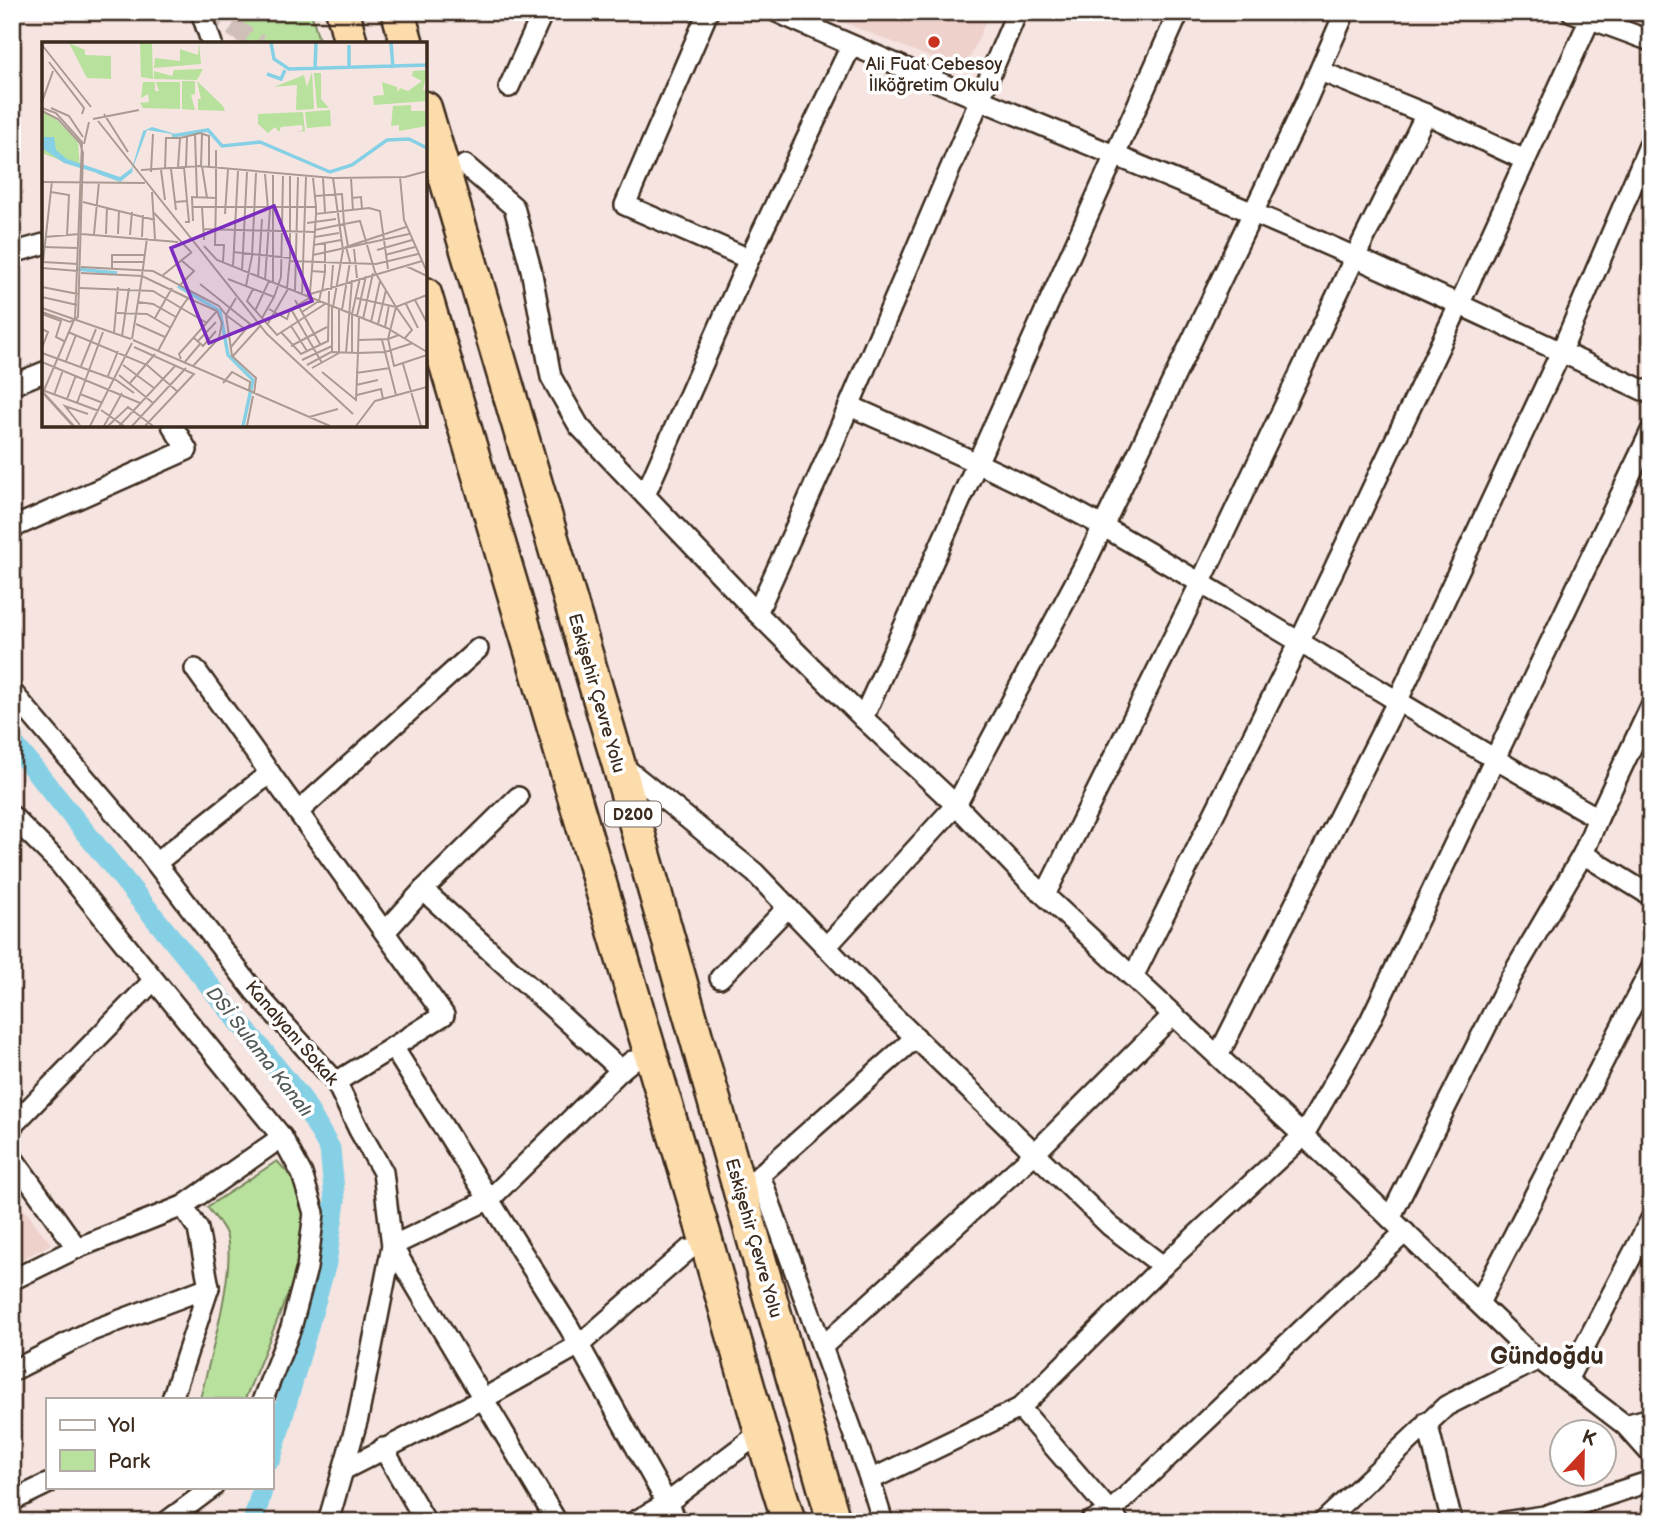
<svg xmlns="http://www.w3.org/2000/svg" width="1663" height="1534" font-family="'Balsamiq Sans',sans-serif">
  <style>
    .built { fill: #eed1cb }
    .green { fill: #b8e19d; stroke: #7a865e; stroke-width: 2 }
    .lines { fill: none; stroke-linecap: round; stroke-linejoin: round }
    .canal { stroke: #86d0e6; stroke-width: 21 }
    .minor-tunnel { stroke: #d0bfb9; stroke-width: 19; stroke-dasharray: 19 10; stroke-linecap: butt }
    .minor-casing { stroke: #3b2a1e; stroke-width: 24 }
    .trunk-casing { stroke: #3b2a1e; stroke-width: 37 }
    .minor { stroke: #fff; stroke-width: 19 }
    .trunk { stroke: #fddcac; stroke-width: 32 }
    .poi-dot { fill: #c8321e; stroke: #fff; stroke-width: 2.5 }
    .labels { text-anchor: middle; stroke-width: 7; stroke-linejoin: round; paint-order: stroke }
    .shield { fill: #fff; stroke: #766a62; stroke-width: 2 }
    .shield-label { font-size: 16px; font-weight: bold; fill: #3b2a1e }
    .poi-label { font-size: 18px; fill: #3b2a1e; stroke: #fff }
    .street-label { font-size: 18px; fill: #3b2a1e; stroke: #fff }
    .water-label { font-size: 19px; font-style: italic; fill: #525c5a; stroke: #fff }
    .district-label { font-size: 24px; font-weight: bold; fill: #3b2a1e; stroke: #fff }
    .inset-river { fill: none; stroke: #86d0e6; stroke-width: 3.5 }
    .inset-road { fill: none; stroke: #ab9a92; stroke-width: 2 }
    .view { fill: #7b2cbf; fill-opacity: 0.15; stroke: #7b2cbf; stroke-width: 3.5 }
    .inset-edge { fill: none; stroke: #3b2a1e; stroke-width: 3.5 }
  </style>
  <rect width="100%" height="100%" fill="#f5e4e0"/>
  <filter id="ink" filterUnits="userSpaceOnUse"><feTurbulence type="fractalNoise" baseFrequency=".0143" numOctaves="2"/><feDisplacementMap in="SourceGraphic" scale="14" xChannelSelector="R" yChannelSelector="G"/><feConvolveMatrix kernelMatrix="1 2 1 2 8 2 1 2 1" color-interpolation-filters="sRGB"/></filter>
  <g filter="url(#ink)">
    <!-- built -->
    <g class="built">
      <path d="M 818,12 L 990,12 L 964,71 Z"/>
      <path d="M 12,1194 L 51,1244 L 12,1264 Z"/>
    </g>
    <!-- green -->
    <g class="green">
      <path d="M 235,12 L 311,12 L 320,44 L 245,44 Z"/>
      <path d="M 277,1161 L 296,1182 L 304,1220 L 297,1272 L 245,1399 L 200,1399 C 209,1363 237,1266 226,1234 C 223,1225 213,1215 207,1207 Z"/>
    </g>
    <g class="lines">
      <!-- canal -->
      <g class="canal">
        <path d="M 12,742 L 301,1098 L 330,1149 L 335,1201 L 326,1263 L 271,1458"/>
        <path d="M 253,1522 L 263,1487"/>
      </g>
      <!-- minor-tunnel -->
      <path class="minor-tunnel" d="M 207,12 L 260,44"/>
      <defs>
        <g id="minor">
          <path d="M 201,12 L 212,44"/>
          <path d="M 777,12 C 933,83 1093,145 1251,212 C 1386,269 1518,332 1651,394"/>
          <path d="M 1572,12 L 1651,41"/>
          <path d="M 1320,71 L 1426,114 L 1525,160"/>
          <path d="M 509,87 L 543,12"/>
          <path d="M 465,165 L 514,207 L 531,269 L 551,377 L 579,426 L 757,613 L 863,718 L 956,805 L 1026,878 L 1336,1166 L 1527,1350 L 1625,1425 L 1651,1454"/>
          <path d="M 12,253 L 44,244"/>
          <path d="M 749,259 L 851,46"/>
          <path d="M 12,385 L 44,372"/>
          <path d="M 850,406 C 935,444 1022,481 1104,527 C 1270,621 1431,725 1598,818 L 1583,854 L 1510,979 L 1390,1218"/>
          <path d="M 645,495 L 749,259 L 625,205 L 708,12"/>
          <path d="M 12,528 L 187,450 L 172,425"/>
          <path d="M 757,613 L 829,453 L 1017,12"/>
          <path d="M 195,669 L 444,1015 L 393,1047 L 569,1327 L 667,1503 L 634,1522"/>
          <path d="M 12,692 L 138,840 L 255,992 L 336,1082 L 359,1130 L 383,1172 L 392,1246 L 358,1418 L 328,1522"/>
          <path d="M 863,718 L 1179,12"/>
          <path d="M 619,763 L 755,873 L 884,1007 L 1110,1226 L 1163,1266 L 1303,1136 L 1370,1021 L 1651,431"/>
          <path d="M 298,812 L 478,649"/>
          <path d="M 12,816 L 59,863 L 282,1137 L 302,1174 L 314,1213 L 307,1268 L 291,1328 L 263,1399"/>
          <path d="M 1598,818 L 1651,706"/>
          <path d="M 1583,854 L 1651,896"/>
          <path d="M 156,863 L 270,773"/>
          <path d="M 423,890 L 621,1070 L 632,1061"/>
          <path d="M 1045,895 L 1200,584 L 1355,257 L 1426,114"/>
          <path d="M 385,932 L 423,890 L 518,797"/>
          <path d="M 826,947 L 956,805 L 1084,566 L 1304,106 L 1345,12"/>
          <path d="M 1133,977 L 1299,643 L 1459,305 L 1590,19"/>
          <path d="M 720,978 L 788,907"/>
          <path d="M 1218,1056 L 1397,702 L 1561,352 L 1651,141"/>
          <path d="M 336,1082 L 393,1047"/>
          <path d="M 12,1126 L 154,980"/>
          <path d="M 12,1157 L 77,1248"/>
          <path d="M 12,1280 L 77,1248 L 183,1206 L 282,1137"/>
          <path d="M 1479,1303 L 1651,969"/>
          <path d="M 822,1347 L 1036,1152 L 1173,1015"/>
          <path d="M 12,1371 L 91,1331 L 209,1287"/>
          <path d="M 1567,1380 L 1651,1219"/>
          <path d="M 172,1399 L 209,1287 L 198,1229 L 183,1206"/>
          <path d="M 1020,1408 L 1118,1521"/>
          <path d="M 1427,1422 L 1452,1522"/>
          <path d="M 1625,1425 L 1651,1418"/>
          <path d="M 383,1448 L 426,1522"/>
          <path d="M 343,1470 L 483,1399 L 579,1345 L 688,1250"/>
          <path d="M 870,1480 L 1020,1408 L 1163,1266"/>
          <path d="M 12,1501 L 47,1484"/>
          <path d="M 166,1522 L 213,1487"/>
          <path d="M 557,1522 L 392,1246 L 490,1199 L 621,1070"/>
          <path d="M 676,1522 L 667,1503 L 761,1432"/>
          <path d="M 883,1522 L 870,1480 L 760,1175 L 916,1037"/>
          <path d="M 1090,1522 L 1110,1512 L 1405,1232"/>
          <path d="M 1323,1522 L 1446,1406 L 1539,1359"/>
          <path d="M 1504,1522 L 1544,1516 L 1651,1481"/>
        </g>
        <g id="trunk">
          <path d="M 343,12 L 351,44"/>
          <path d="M 398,12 L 407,44"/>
          <path d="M 425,108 L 618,762 L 834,1522"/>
          <path d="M 425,294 L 705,1237 L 761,1432 L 789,1522"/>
        </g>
      </defs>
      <!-- minor casing -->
      <use href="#minor" class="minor-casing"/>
      <!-- trunk casing -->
      <use href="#trunk" class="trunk-casing"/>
      <!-- minor -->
      <use href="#minor" class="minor"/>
      <!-- trunk -->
      <use href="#trunk" class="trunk"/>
    </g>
  </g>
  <!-- markers -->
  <circle class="poi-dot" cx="934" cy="42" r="7"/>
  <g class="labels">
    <!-- shield labels -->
    <rect class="shield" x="605" y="801.5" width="56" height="25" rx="5"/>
    <g class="shield-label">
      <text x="633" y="820">D200</text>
    </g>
    <!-- poi labels -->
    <g class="poi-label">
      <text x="934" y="70">Ali Fuat Cebesoy<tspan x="934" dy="21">İlköğretim Okulu</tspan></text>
    </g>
    <!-- street labels -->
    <g class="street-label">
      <text transform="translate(597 693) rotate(74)" y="6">Eskişehir Çevre Yolu</text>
      <text transform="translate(292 1033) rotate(49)" y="6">Kanalyanı Sokak</text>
      <text transform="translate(754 1238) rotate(74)" y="6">Eskişehir Çevre Yolu</text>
    </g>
    <!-- water labels -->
    <g class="water-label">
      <text transform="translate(260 1051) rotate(52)" y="7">DSİ Sulama Kanalı</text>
    </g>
    <!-- district labels -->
    <g class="district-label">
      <text x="1547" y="1364">Gündoğdu</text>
    </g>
  </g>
  <!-- overview -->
  <g transform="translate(42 42)">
    <rect width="385" height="385" fill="#f5e4e0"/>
    <path d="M 27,1 L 43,8 L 43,13 L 69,14 L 69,37 L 45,36 ZM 98,1 L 110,1 L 111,37 L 99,35 ZM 157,1 L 159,22 L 112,26 L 113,16 L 138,19 L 138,7 L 156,13 ZM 161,27 L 155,38 L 112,37 L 112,29 L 130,34 L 132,28 ZM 385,28 L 381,48 L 385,49 L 385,59 L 332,63 L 331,54 L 342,53 L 340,40 L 355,45 L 356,50 L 358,46 L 366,49 L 380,39 L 370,34 L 371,29 ZM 270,30 L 272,67 L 254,68 L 255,43 L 232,45 L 262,33 L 265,45 ZM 272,31 L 279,31 L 279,57 L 287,66 L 275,66 ZM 140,39 L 153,39 L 153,52 L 149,53 L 153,68 L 140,67 ZM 155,39 L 181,64 L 183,69 L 156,68 L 156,57 L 159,57 ZM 101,40 L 113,40 L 113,49 L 117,49 L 114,40 L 138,40 L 138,67 L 101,66 L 98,61 L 107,60 L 106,52 L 99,56 ZM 369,63 L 369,69 L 383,69 L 385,84 L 357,89 L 357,83 L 349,84 L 351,64 ZM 288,68 L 289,84 L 265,86 L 263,70 ZM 0,70 L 12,75 L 36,100 L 38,126 L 0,111 ZM 261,70 L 263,89 L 255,90 L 261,88 L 260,83 L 239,85 L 237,90 L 233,85 L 226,91 L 216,82 L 216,72 Z" fill="#b8e19d"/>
    <path d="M 110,85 L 137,93 L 105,88 L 89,131 L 78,138 L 22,121 L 0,106 L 0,95 L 12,95 L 14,108 L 25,117 L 78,135 L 90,126 L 101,89 Z" fill="#86d0e6"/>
    <path class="inset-river" d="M 229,1 L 232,17 L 247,27 L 385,23M 349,1 L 351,26M 307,3 L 307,26M 273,27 L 274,1M 225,32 L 239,37 L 243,28M 130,94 L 166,88 L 180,104 L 218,100 L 288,130 L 310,123 L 345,98 L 367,97 L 385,106M 56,130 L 78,138 L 90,128M 34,227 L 75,231M 136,244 L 178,269 L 186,313 L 211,338 L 201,384"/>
    <path class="inset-road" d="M 0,3 L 49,65M 7,20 L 42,66 L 40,72M 0,60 L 11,29M 0,66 L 14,71 L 40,100 L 33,277M 9,66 L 27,74 L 41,95M 0,69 L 16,77 L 38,101 L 41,111 L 36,275 L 28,280 L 0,270M 62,72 L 86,110M 51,77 L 97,68M 56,79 L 225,292 L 311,372M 153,92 L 155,155M 42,102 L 47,80M 144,124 L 145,94M 159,124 L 160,92M 160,124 L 165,156M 136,125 L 138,96 L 158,91 L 167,94 L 167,125M 123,127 L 124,96 L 138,96M 129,127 L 134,168M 99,128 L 157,124 L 291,136 L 363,135 L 385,129M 119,128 L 123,158M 109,130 L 111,92M 223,132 L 226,167M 358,135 L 362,178 L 385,230M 281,136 L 283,170M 291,136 L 301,208 L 291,265M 309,136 L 311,169M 0,140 L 103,141M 9,150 L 27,153 L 25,194M 110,150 L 113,197M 273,154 L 300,152 L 302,182 L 273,188 L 274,172M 174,156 L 173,203 L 182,203 L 181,220M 310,156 L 319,155 L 320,167M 41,160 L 113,178M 133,160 L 145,159 L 142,125M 151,165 L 274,165 L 271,136M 160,165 L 162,198M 274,165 L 274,172 L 327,166 L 338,169 L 346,227M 112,171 L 149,210M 183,172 L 186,127M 151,179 L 150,155 L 174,156 L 174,108M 143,180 L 147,180 L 145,159M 265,181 L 294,177M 162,187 L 273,190M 39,192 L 136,200M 52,192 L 57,140M 64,192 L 65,165M 76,192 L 77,168M 88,193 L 90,170M 3,195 L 37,192M 100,195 L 101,173M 273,195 L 297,191M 272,203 L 299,198M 162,204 L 175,218 L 345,286 L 385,310M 306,204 L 302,182 L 318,179 L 333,230 L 354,265M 1,205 L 36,206M 312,207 L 315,236M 335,208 L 370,198M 191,210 L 248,216 L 245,246M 271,213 L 367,192M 343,213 L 373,205M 248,216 L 248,134M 248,219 L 334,222 L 376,212M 1,220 L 10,139M 1,220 L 36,222M 70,220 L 102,220M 364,224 L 385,234M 39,225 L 111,229 L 177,264 L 184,273 L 190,314 L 214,336 L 212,352M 191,225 L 196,129M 0,226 L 36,229M 70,226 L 70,213 L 103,213M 200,229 L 205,130M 269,229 L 283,230 L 280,250M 283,230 L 283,201M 39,231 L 100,234 L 105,196M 121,233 L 150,210M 216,235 L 220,177M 186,237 L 232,255 L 239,235 L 241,134M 223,238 L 228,167M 231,240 L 231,133M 158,242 L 208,282 L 189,305M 138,243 L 152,229 L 139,218M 204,244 L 210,214 L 214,131M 0,245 L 36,252M 38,246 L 111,249 L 139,266 L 116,309M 211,247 L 205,259 L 235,293 L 283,262M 289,248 L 291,223M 253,249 L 256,135M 268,251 L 273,189M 260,252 L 264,135M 265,253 L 380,219M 0,255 L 35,263M 269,255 L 249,267 L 280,321M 194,256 L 184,273 L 203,287M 314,256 L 354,265 L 385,253M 253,258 L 278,302M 373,258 L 385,281M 364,262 L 376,286M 290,264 L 290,311M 0,266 L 89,297M 227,267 L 245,277 L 248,268M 300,268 L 308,220 L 304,205 L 364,185M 213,269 L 227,239M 260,270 L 277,259 L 279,250M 75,271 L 105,272 L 129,286M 0,272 L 19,279 L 14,295 L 22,299M 315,274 L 324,234M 134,275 L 111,262 L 96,260 L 100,234 L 146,256M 113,276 L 130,246M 220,276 L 232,255M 321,277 L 331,231M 329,280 L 338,239M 94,282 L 123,295M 336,282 L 344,248M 225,283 L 246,247M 249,284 L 265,309M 343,285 L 347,263M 0,287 L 6,290 L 0,306M 26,290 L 105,323 L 136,350M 239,290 L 259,312 L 286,299 L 287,249M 72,291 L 76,245M 357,293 L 346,297 L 352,324 L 385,313M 80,294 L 87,246M 152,296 L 161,304 L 174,289M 90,297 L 96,260M 91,298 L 288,384M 317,298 L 346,297 L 354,265 L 370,288 L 363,296M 340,298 L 354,353M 156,299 L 174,280M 249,304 L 285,285M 92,305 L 152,332 L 103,384M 0,311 L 74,338 L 92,351M 304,311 L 310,238M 310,311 L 310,272 L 318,236M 190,315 L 218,284M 139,317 L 137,312 L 175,269M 260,318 L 290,304M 24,319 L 34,293M 0,320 L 98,361M 142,321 L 158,302M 361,322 L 379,384M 81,323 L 112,346M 265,323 L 289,310 L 316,311 L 317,275M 39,324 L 54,287M 151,324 L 177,296 L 180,281 L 175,269 L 146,256 L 139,266 L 165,281M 270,326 L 297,311 L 297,267M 280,330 L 314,358 L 316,311 L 343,310 L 371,301M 314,331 L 348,326M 77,333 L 111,361M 66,334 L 76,309M 88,341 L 113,312M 181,341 L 190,330 L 208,340 L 207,349M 314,343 L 336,338M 0,349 L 32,384M 3,349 L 57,369M 0,350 L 31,384M 38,352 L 61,361M 0,353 L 32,278M 12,353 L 21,328M 315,353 L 339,347 L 341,357M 25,357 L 34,333M 35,361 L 61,290M 59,368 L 79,382 L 77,384M 267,375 L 296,367M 38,383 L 23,364 L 46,372M 48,384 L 90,301M 62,384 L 80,351M 66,384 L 86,365 L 111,384M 82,384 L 79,382 L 134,323M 90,384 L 144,326M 205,384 L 211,354M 314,384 L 333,359 L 385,345"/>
    <path class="view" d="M 232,164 L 270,259 L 167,301 L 129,206 Z"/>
    <rect width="385" height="385" class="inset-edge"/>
  </g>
  <!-- margin -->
  <rect width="1663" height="1534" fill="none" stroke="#fff" stroke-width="42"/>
  <rect x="21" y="21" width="1621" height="1492" fill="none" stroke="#3b2a1e" stroke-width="2.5" filter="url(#ink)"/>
  <!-- legend -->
  <rect x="46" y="1398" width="228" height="91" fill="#ffffff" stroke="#b1aaa5" stroke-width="2"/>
  <rect x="60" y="1420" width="35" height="10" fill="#ffffff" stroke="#b1aaa5" stroke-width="2"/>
  <text x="108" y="1432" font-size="21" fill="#3b2a1e">Yol</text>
  <rect x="60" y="1450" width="35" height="21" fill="#b8e19d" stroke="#b1aaa5" stroke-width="2"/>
  <text x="108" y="1468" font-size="21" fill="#3b2a1e">Park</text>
  <!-- north arrow -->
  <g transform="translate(1583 1453) rotate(22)"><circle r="33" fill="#ffffff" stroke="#b1aaa5" stroke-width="2"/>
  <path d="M0-5L12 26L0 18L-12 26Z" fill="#c8321e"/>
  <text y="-10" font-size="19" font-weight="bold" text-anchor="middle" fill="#3b2a1e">K</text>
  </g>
</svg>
